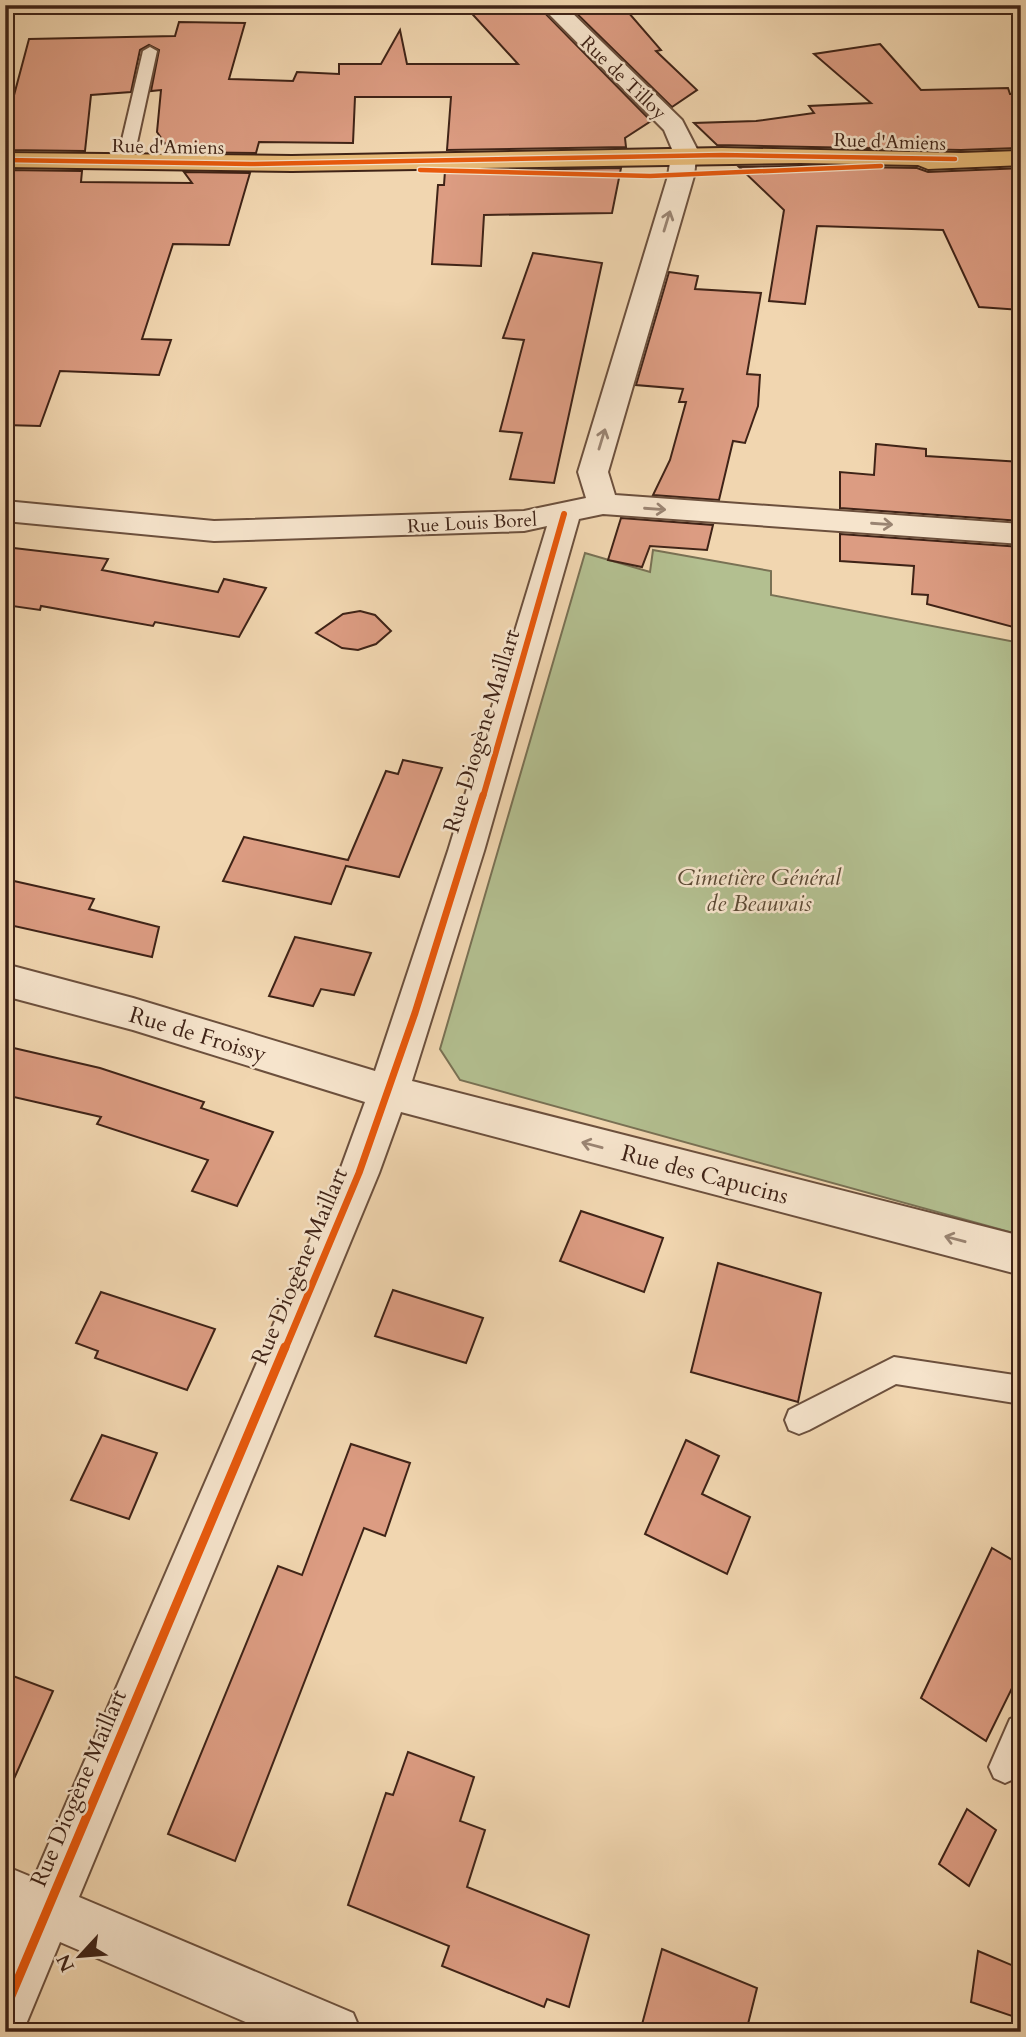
<svg xmlns="http://www.w3.org/2000/svg" width="1026" height="2037" font-family="Cardo,serif">
  <style>
    .green { fill: #b3bf90; stroke: #797154; stroke-width: 2 }
    .building { fill: #dc9c82; stroke: #3f2317; stroke-width: 2 }
    .lines { fill: none; stroke-linecap: round; stroke-linejoin: round }
    .lane-casing { stroke: #6c503d; stroke-width: 4 }
    .street-casing { stroke: #6c503d; stroke-width: 4 }
    .primary-casing { stroke: #3f2317; stroke-width: 4 }
    .lane { fill: #f6e4cc; fill-rule: evenodd }
    .street { fill: #f6e4cc; fill-rule: evenodd }
    .primary { fill: #e8bb78; fill-rule: evenodd }
    .cycleway-far3-casing { stroke: #f6e4cc; stroke-width: 7 }
    .cycleway-far2-casing { stroke: #f6e4cc; stroke-width: 10 }
    .cycleway-far1-casing { stroke: #f6e4cc; stroke-width: 11 }
    .cycleway-casing { stroke: #f6e4cc; stroke-width: 13 }
    .cycleway-far3 { stroke: #e8590c; stroke-width: 4.5 }
    .cycleway-far2 { stroke: #e8590c; stroke-width: 6 }
    .cycleway-far1 { stroke: #e8590c; stroke-width: 7 }
    .cycleway { stroke: #e8590c; stroke-width: 9 }
    .oneway { stroke: #9a8472 }
    .labels { text-anchor: middle; stroke-width: 5; stroke-linejoin: round; paint-order: stroke }
    .far-street-label { font-size: 19px; fill: #3f2317; stroke: #f6e4cc }
    .street-label { font-size: 23px; fill: #3f2317; stroke: #f6e4cc }
    .park-label { font-size: 23px; font-style: italic; fill: #5c4a35; stroke: #f6e4cc }
  </style>
  <rect width="100%" height="100%" fill="#f1d6b0"/>
  <filter id="stains"><feTurbulence type="fractalNoise" baseFrequency=".00286" numOctaves="4"/><feColorMatrix values="0 0 0 0 .2 0 0 0 0 .09 0 0 0 0 .02 0 0 0 .5 -.17"/></filter>
  <radialGradient id="worn" r=".72"><stop offset=".6" stop-color="#630" stop-opacity="0"/><stop offset="1" stop-color="#630" stop-opacity=".3"/></radialGradient>
  <!-- green -->
  <path class="green" d="M 653,550 L 771,571 L 771,595 L 1021,643 L 1021,1235 L 460,1080 L 440,1049 L 585,553 L 650,572 Z"/>
  <!-- building -->
  <g class="building">
    <path d="M 464,5 L 537,5 L 651,121 L 625,138 L 626,147 L 447,150 L 451,97 L 355,97 L 353,143 L 259,142 L 256,153 L 171,152 L 157,132 L 161,90 L 151,91 L 159,50 L 149,45 L 140,50 L 131,92 L 91,95 L 85,151 L 5,150 L 5,129 L 29,39 L 175,36 L 179,22 L 245,23 L 229,79 L 293,81 L 297,72 L 339,74 L 339,64 L 381,64 L 400,30 L 407,64 L 518,64 Z"/>
    <path d="M 568,5 L 622,5 L 661,50 L 656,51 L 697,90 L 672,107 Z"/>
    <path d="M 880,44 L 921,90 L 1008,88 L 1010,94 L 1021,94 L 1021,148 L 961,150 L 717,145 L 694,123 L 756,121 L 814,113 L 809,106 L 871,103 L 814,54 Z"/>
    <path d="M 800,166 L 917,168 L 928,172 L 1021,168 L 1021,310 L 979,307 L 943,230 L 817,226 L 805,304 L 769,301 L 784,210 L 739,167 Z"/>
    <path d="M 621,168 L 612,213 L 484,215 L 481,266 L 432,264 L 438,185 L 444,185 L 445,171 Z"/>
    <path d="M 5,170 L 82,171 L 81,182 L 192,183 L 184,172 L 250,173 L 229,245 L 173,244 L 142,339 L 171,340 L 159,375 L 60,371 L 40,426 L 5,425 Z"/>
    <path d="M 533,253 L 602,263 L 554,483 L 510,479 L 522,433 L 500,431 L 524,340 L 503,338 Z"/>
    <path d="M 669,272 L 698,276 L 695,289 L 761,293 L 747,374 L 760,375 L 758,406 L 745,443 L 733,441 L 719,500 L 653,495 L 670,460 L 686,402 L 679,402 L 683,389 L 636,385 Z"/>
    <path d="M 876,444 L 926,449 L 926,456 L 1021,462 L 1021,521 L 840,508 L 840,472 L 874,475 Z"/>
    <path d="M 621,518 L 713,525 L 707,550 L 650,546 L 642,567 L 608,560 Z"/>
    <path d="M 840,534 L 1021,547 L 1021,629 L 927,604 L 928,595 L 912,594 L 914,566 L 840,561 Z"/>
    <path d="M 5,547 L 108,559 L 102,570 L 218,592 L 224,579 L 266,588 L 239,637 L 155,622 L 153,626 L 41,606 L 40,610 L 5,605 Z"/>
    <path d="M 360,611 L 375,615 L 391,631 L 376,644 L 358,650 L 342,648 L 316,633 L 343,614 Z"/>
    <path d="M 403,760 L 442,768 L 399,877 L 346,866 L 331,904 L 223,881 L 244,837 L 348,860 L 386,771 L 398,774 Z"/>
    <path d="M 5,879 L 94,899 L 89,909 L 159,927 L 152,957 L 5,924 Z"/>
    <path d="M 295,937 L 371,953 L 354,995 L 321,989 L 313,1006 L 269,996 Z"/>
    <path d="M 5,1046 L 100,1068 L 204,1102 L 201,1108 L 273,1132 L 237,1206 L 192,1191 L 208,1160 L 97,1124 L 101,1117 L 5,1095 Z"/>
    <path d="M 581,1211 L 663,1238 L 644,1292 L 560,1261 Z"/>
    <path d="M 718,1263 L 821,1293 L 798,1402 L 691,1372 Z"/>
    <path d="M 393,1290 L 483,1318 L 466,1363 L 375,1336 Z"/>
    <path d="M 101,1292 L 215,1329 L 187,1390 L 95,1358 L 98,1351 L 76,1343 Z"/>
    <path d="M 102,1435 L 157,1453 L 129,1519 L 71,1500 Z"/>
    <path d="M 686,1440 L 719,1456 L 702,1494 L 750,1517 L 727,1574 L 645,1534 Z"/>
    <path d="M 351,1444 L 410,1463 L 385,1536 L 364,1528 L 235,1861 L 168,1834 L 278,1566 L 302,1575 Z"/>
    <path d="M 992,1548 L 1021,1565 L 1021,1670 L 986,1741 L 921,1698 Z"/>
    <path d="M 5,1673 L 53,1691 L 5,1799 Z"/>
    <path d="M 408,1752 L 474,1777 L 460,1821 L 485,1830 L 467,1887 L 589,1935 L 569,2007 L 547,1999 L 544,2007 L 442,1966 L 449,1946 L 348,1905 L 386,1793 L 393,1795 Z"/>
    <path d="M 967,1809 L 996,1830 L 969,1886 L 939,1864 Z"/>
    <path d="M 662,1949 L 757,1988 L 746,2032 L 640,2032 Z"/>
    <path d="M 978,1951 L 1021,1969 L 1021,2019 L 971,2002 Z"/>
  </g>
  <g class="lines">
    <defs>
      <g id="lane">
        <path d="M 150,47 L 157,51 L 133,161 L 125,166 L 117,161 L 143,51 Z"/>
        <path d="M 894,1357 L 1021,1376 L 1021,1404 L 896,1384 L 809,1430 L 799,1434 L 789,1430 L 785,1420 L 789,1410 Z"/>
        <path d="M 1021,1714 L 1021,1768 L 1016,1778 L 1005,1783 L 994,1778 L 989,1767 L 1010,1719 Z"/>
      </g>
      <path id="street" d="M 540,5 L 564,5 L 682,120 L 697,149 L 694,176 L 608,472 L 615,495 L 1021,524 L 1021,544 L 603,514 L 579,519 L 484,851 L 412,1081 L 1021,1236 L 1021,1275 L 401,1112 L 379,1173 L 79,1897 L 353,2013 L 361,2032 L 269,2032 L 60,1942 L 24,2029 L 5,2032 L 5,1946 L 15,1923 L 5,1919 L 5,1866 L 34,1878 L 339,1173 L 365,1102 L 133,1030 L 5,996 L 5,964 L 133,998 L 375,1071 L 448,851 L 547,526 L 524,531 L 214,541 L 5,521 L 5,501 L 214,521 L 524,511 L 586,498 L 578,472 L 668,176 L 672,149 L 664,130 Z"/>
      <path id="primary" d="M 722,148 L 961,153 L 1021,151 L 1021,165 L 928,169 L 918,165 L 800,163 L 292,171 L 5,167 L 5,153 L 292,156 Z"/>
    </defs>
    <!-- lane casing -->
    <use href="#lane" class="lane-casing"/>
    <!-- street casing -->
    <use href="#street" class="street-casing"/>
    <!-- primary casing -->
    <use href="#primary" class="primary-casing"/>
    <!-- lane -->
    <use href="#lane" class="lane"/>
    <!-- street -->
    <use href="#street" class="street"/>
    <!-- primary -->
    <use href="#primary" class="primary"/>
    <defs>
      <g id="cycleway-far3">
        <path d="M 5,160 L 251,164 L 722,155 L 955,159"/>
        <path d="M 420,170 L 650,176 L 881,166"/>
      </g>
      <path id="cycleway-far2" d="M 483,797 L 564,514"/>
      <path id="cycleway-far1" d="M 285,1349 L 359,1173 L 415,1013 L 483,795"/>
      <path id="cycleway" d="M 5,2010 L 285,1347"/>
    </defs>
    <!-- cycleway-far3 casing -->
    <use href="#cycleway-far3" class="cycleway-far3-casing"/>
    <!-- cycleway-far2 casing -->
    <use href="#cycleway-far2" class="cycleway-far2-casing"/>
    <!-- cycleway-far1 casing -->
    <use href="#cycleway-far1" class="cycleway-far1-casing"/>
    <!-- cycleway casing -->
    <use href="#cycleway" class="cycleway-casing"/>
    <!-- cycleway-far3 -->
    <use href="#cycleway-far3" class="cycleway-far3"/>
    <!-- cycleway-far2 -->
    <use href="#cycleway-far2" class="cycleway-far2"/>
    <!-- cycleway-far1 -->
    <use href="#cycleway-far1" class="cycleway-far1"/>
    <!-- cycleway -->
    <use href="#cycleway" class="cycleway"/>
  </g>
  <!-- one-way arrows -->
  <defs><path id="oneway-shaft" d="M-6 0H5M1.5-3L5.5 0L1.5 3" fill="none" stroke-width="1.6" stroke-linecap="round" stroke-linejoin="round" transform="scale(1.75)"/></defs>
  <g class="oneway">
    <use href="#oneway-shaft" transform="translate(667 221) rotate(-73)"/>
    <use href="#oneway-shaft" transform="translate(602 439) rotate(-73)"/>
    <use href="#oneway-shaft" transform="translate(655 509) rotate(4)"/>
    <use href="#oneway-shaft" transform="translate(882 524) rotate(4)"/>
    <use href="#oneway-shaft" transform="translate(592 1145) rotate(-165)"/>
    <use href="#oneway-shaft" transform="translate(955 1239) rotate(-165)"/>
  </g>
  <g class="labels">
    <!-- far-street labels -->
    <g class="far-street-label">
      <text transform="translate(624 77) rotate(44)" y="7">Rue de Tilloy</text>
      <text transform="translate(890 141) rotate(2)" y="7">Rue d'Amiens</text>
      <text transform="translate(168 146) rotate(1)" y="7">Rue d'Amiens</text>
      <text transform="translate(472 522) rotate(-3)" y="7">Rue Louis Borel</text>
    </g>
    <!-- street labels -->
    <g class="street-label">
      <text transform="translate(481 731) rotate(-73)" y="8">Rue Diogène Maillart</text>
      <text transform="translate(198 1034) rotate(17)" y="8">Rue de Froissy</text>
      <text transform="translate(705 1174) rotate(15)" y="8">Rue des Capucins</text>
      <text transform="translate(299 1266) rotate(-67)" y="8">Rue Diogène Maillart</text>
      <text transform="translate(78 1788) rotate(-67)" y="8">Rue Diogène Maillart</text>
    </g>
    <!-- park labels -->
    <g class="park-label">
      <text x="759" y="885">Cimetière Général<tspan x="759" dy="26">de Beauvais</tspan></text>
    </g>
  </g>
  <!-- margin -->
  <rect width="1026" height="2037" fill="none" stroke="#f1d6b0" stroke-width="28"/>
  <rect x="7" y="7" width="1012" height="2023" fill="none" stroke="#3f2317" stroke-width="3.5"/>
  <rect x="14" y="14" width="998" height="2009" fill="none" stroke="#3f2317" stroke-width="2"/>
  <!-- north arrow -->
  <g transform="translate(80 1956) rotate(244)" stroke="#f6e4cc" stroke-width="5" paint-order="stroke">
  <path d="M0-5L12 26L0 18L-12 26Z" fill="#3f2317"/>
  <text y="-10" font-size="19" font-weight="bold" text-anchor="middle" fill="#3f2317">N</text>
  </g>
  <rect width="100%" height="100%" filter="url(#stains)"/>
  <rect width="100%" height="100%" fill="url(#worn)"/>
</svg>
